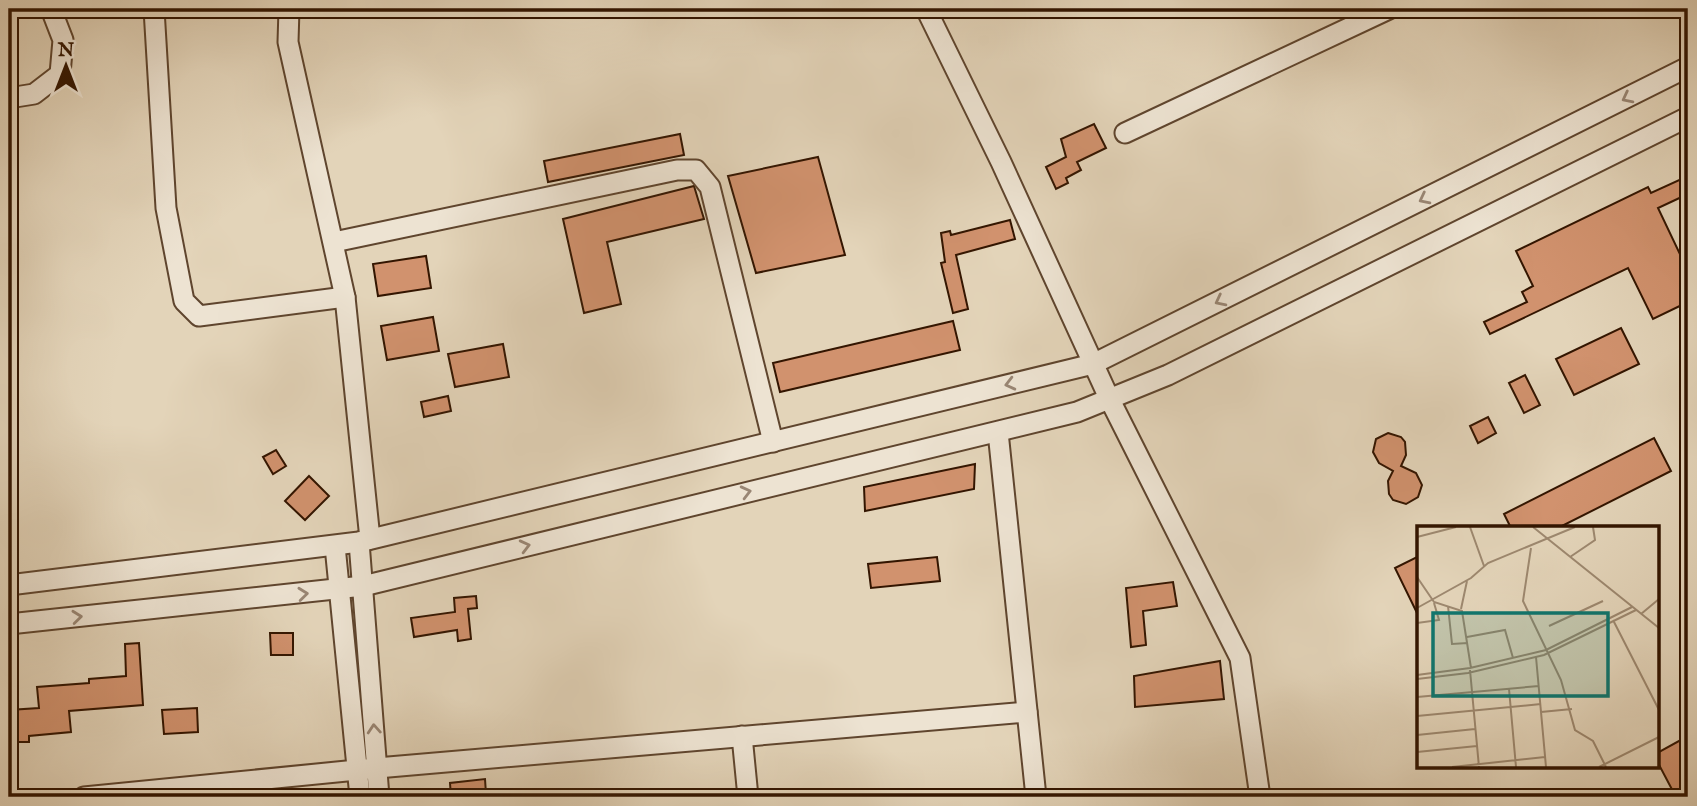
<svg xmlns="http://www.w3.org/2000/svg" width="1697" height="806" font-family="'IM FELL English',serif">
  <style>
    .building { fill: #d1926e; stroke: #331500; stroke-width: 2 }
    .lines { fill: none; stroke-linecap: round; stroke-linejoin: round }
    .minor-casing { stroke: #5f452e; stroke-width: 23 }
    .minor { stroke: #ede3d2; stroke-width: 19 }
    .oneway { stroke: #998674 }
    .inset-road { fill: none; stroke: #9d886f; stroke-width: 2 }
    .view { fill: #0f766e; fill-opacity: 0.15; stroke: #0f766e; stroke-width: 3.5 }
    .inset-edge { fill: none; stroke: #331500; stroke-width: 3.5 }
  </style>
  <rect width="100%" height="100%" fill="#e3d4b9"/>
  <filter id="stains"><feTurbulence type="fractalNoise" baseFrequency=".00286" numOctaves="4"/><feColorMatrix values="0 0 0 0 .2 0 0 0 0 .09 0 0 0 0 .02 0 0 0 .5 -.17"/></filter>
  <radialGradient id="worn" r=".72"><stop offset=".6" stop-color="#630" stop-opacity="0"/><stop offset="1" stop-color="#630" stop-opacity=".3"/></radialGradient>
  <!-- building -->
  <g class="building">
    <path d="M 1094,124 L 1106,148 L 1077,162 L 1081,170 L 1066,178 L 1068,183 L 1056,189 L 1046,167 L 1066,157 L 1061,139 Z"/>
    <path d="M 680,134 L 684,155 L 548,182 L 544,161 Z"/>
    <path d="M 818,157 L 845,255 L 756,273 L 728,176 Z"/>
    <path d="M 1688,176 L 1688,194 L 1658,208 L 1688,271 L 1688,302 L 1653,319 L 1628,268 L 1490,334 L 1484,322 L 1527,302 L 1522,292 L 1533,286 L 1516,251 L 1648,187 L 1651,193 Z"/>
    <path d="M 694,186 L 704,219 L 607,242 L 621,304 L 584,313 L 563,219 Z"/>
    <path d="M 1010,220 L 1015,239 L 956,255 L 968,309 L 953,313 L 941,263 L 945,262 L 941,233 L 950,231 L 951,235 Z"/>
    <path d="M 426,256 L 431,288 L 378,296 L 373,264 Z"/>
    <path d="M 433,317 L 439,351 L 387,360 L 381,326 Z"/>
    <path d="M 953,321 L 960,350 L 780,392 L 773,363 Z"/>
    <path d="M 1621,328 L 1639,364 L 1574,395 L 1556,359 Z"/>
    <path d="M 503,344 L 509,377 L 455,387 L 448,354 Z"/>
    <path d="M 1525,375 L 1540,405 L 1524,413 L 1509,383 Z"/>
    <path d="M 448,396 L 451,411 L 424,417 L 421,402 Z"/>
    <path d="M 1488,417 L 1496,433 L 1478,443 L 1470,426 Z"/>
    <path d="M 1388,433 L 1401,437 L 1405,442 L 1406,455 L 1401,466 L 1416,473 L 1422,485 L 1418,497 L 1406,504 L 1393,500 L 1389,494 L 1388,481 L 1393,471 L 1379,463 L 1373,452 L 1376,439 Z"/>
    <path d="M 1654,438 L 1671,471 L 1558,528 L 1511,528 L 1504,514 Z"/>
    <path d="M 276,450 L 286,466 L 273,474 L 263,457 Z"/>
    <path d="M 975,464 L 974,489 L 865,511 L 864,487 Z"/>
    <path d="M 309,476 L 329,496 L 305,520 L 285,501 Z"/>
    <path d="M 1419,556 L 1419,617 L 1395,568 Z"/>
    <path d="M 937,557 L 940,581 L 871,588 L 868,564 Z"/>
    <path d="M 1173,582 L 1177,606 L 1143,611 L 1146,645 L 1131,647 L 1126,588 Z"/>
    <path d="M 476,596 L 477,608 L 468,609 L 471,639 L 458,641 L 457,630 L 414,637 L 411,618 L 455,612 L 454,598 Z"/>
    <path d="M 270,633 L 293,633 L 293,655 L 271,655 Z"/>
    <path d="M 139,643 L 143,705 L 69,711 L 71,732 L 29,736 L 29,742 L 9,742 L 9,710 L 39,708 L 37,687 L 89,683 L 89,679 L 126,676 L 125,644 Z"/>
    <path d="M 1220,661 L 1224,699 L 1135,707 L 1134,676 Z"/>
    <path d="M 197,708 L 198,732 L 164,734 L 162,710 Z"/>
    <path d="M 1688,736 L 1688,793 L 1676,797 L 1657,761 L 1657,753 Z"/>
    <path d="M 485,779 L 486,794 L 451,797 L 450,783 Z"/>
  </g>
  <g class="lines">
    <defs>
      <g id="minor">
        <path d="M 154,9 L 166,208 L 184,301 L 199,316 L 345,297"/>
        <path d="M 289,9 L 288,42 L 345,297 L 370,539"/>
        <path d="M 926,9 L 1001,162 L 1109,398 L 1240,658 L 1260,797"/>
        <path d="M 9,98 L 34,94 L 60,74 L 63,40 L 51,9"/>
        <path d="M 1125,133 L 1389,9"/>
        <path d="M 334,242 L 677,170 L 696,170 L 710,187 L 773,442"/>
        <path d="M 998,432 L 1036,797"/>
        <path d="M 359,542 L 379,797"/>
        <path d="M 335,546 L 360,797"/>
        <path d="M 9,585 L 359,542 L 1093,364 L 1688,67"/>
        <path d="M 9,624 L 363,586 L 1077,412 L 1168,375 L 1688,117"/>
        <path d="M 742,736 L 748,797"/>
        <path d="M 84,797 L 377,768 L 1027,712"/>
      </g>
    </defs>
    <!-- minor casing -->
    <use href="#minor" class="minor-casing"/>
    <!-- minor -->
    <use href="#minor" class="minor"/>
  </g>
  <!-- one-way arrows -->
  <defs><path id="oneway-chevron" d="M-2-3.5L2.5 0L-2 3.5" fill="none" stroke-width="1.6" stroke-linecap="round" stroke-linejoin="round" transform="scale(1.75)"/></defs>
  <g class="oneway">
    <use href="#oneway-chevron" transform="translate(1627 98) rotate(153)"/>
    <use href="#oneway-chevron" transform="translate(1424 199) rotate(153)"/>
    <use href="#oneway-chevron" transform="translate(1220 301) rotate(153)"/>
    <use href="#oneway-chevron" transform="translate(1010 384) rotate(166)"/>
    <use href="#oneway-chevron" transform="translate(746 492) rotate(-14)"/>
    <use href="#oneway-chevron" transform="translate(525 546) rotate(-14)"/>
    <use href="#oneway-chevron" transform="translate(303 594) rotate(-6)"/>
    <use href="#oneway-chevron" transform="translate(77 617) rotate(-6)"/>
    <use href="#oneway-chevron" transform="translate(374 729) rotate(-94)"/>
  </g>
  <!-- overview -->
  <g transform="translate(1417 526)">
    <rect width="242" height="242" fill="#e3d4b9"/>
    <path class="inset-road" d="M 53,1 L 67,40M 116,1 L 242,102M 0,11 L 39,1M 114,22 L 106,75 L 144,154 L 158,204 L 176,215 L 189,241M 153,31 L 178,14 L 176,1M 0,51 L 17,76 L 45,85 L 54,142M 31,80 L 35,118 L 51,117M 0,82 L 54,52 L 71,37 L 158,1M 44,83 L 50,55M 224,88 L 242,73M 196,94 L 242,184M 0,97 L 22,94 L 17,77M 132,100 L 186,75M 50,111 L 88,104 L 96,132M 119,131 L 129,241M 53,144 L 62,241M 0,149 L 53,142 L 129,124 L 215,81M 0,153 L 51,147 L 127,129 L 219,84M 92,163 L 99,241M 0,171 L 122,160M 124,186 L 155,183M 0,190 L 124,178M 0,209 L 58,203M 0,226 L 60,220M 35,241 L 128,231M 182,241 L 242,211"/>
    <path class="view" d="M 16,87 L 191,87 L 191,170 L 16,170 Z"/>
    <rect width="242" height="242" class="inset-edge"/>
  </g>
  <!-- margin -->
  <rect width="1697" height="806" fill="none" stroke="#e3d4b9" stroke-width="35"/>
  <rect x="10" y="10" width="1676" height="785" fill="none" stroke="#331500" stroke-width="3.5"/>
  <rect x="18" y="18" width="1662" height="771" fill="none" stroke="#331500" stroke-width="2"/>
  <!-- north arrow -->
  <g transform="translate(66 66)" stroke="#ede3d2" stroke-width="5" paint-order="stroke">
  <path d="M0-5L12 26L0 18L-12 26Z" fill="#331500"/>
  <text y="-10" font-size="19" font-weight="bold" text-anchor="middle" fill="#331500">N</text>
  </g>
  <rect width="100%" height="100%" filter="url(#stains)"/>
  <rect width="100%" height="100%" fill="url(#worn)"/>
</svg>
